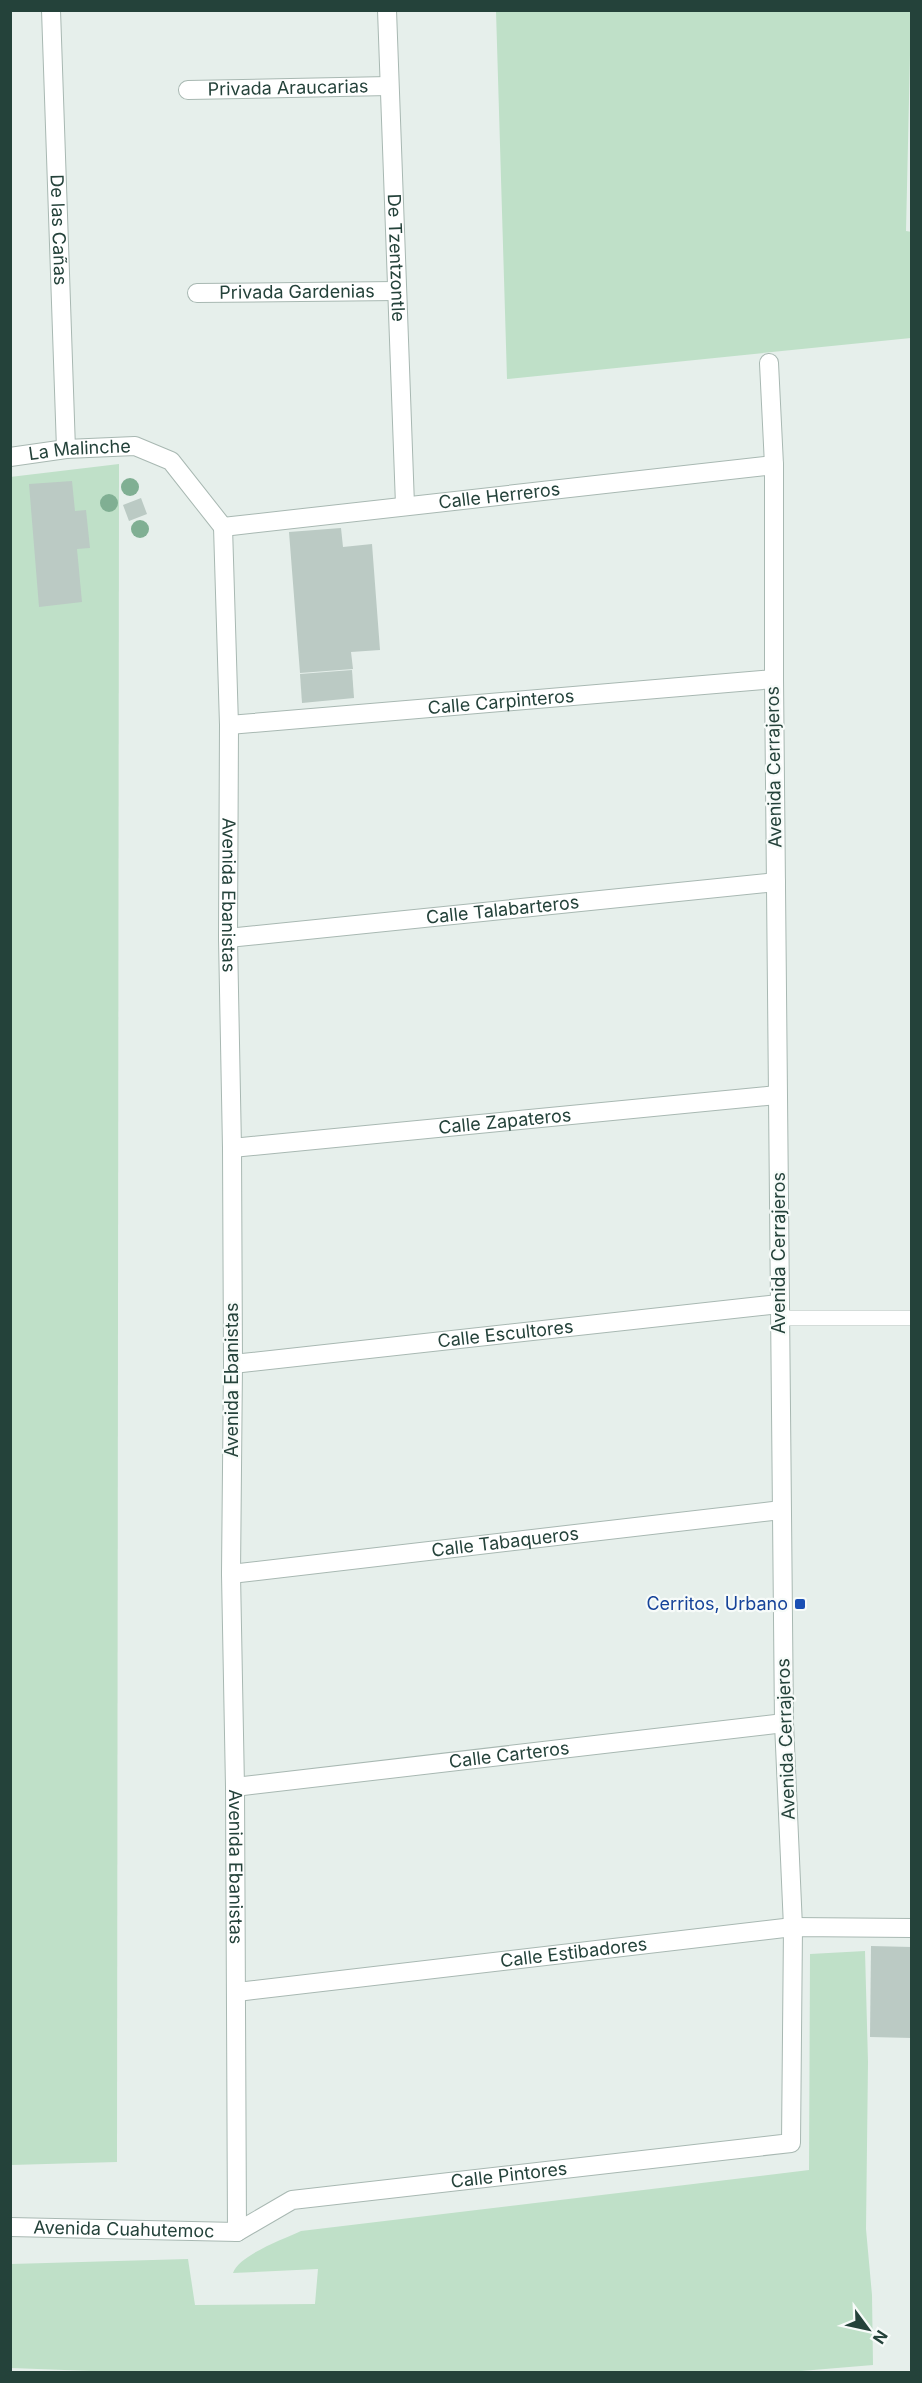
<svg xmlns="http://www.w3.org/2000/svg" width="922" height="2383" font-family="Inter,sans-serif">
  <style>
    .green { fill: #bfe0c8 }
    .building { fill: #bbcac4 }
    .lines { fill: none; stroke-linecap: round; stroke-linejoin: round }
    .service-casing { stroke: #a8b8b2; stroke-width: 16 }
    .minor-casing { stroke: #a8b8b2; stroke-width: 20 }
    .service { stroke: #fff; stroke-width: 15 }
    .minor { stroke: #fff; stroke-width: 18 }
    .tree { fill: #80af93 }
    .transit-dot { fill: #1a4fb4; stroke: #f7fbf9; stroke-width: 2 }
    .labels { text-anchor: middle; stroke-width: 4.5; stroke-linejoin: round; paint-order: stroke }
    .street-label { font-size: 18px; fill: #24423a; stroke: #f7fbf9 }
    .transit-label { font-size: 18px; fill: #164399; stroke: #f7fbf9; text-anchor: end }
  </style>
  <rect width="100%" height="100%" fill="#e6efeb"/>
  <!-- green -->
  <g class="green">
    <path d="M 496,11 L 911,11 L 906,231 L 912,232 L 911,338 L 507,379 Z"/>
    <path d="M 119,464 L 117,2162 L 11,2165 L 10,477 Z"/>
    <path d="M 865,1951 L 868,2062 L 866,2229 L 872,2295 L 873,2365 L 789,2372 L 117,2372 L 11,2368 L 11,2264 L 188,2259 L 195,2305 L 315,2304 L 318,2269 L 233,2273 C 239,2255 284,2239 301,2231 L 809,2170 L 810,1954 Z"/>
  </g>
  <!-- building -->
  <g class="building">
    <path d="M 72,481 L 75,511 L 86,510 L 90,548 L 77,549 L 82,602 L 39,607 L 29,484 Z"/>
    <path d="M 141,498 L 147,514 L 129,521 L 123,505 Z"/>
    <path d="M 341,528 L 343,547 L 372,544 L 380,650 L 351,652 L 353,669 L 300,673 L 289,532 Z"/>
    <path d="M 352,670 L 354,698 L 302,703 L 300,674 Z"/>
    <path d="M 871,1946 L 912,1947 L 912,2038 L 870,2037 Z"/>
  </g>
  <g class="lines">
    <defs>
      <path id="service" d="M 779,1318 L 912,1318"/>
      <g id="minor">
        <path id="s1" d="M 51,10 L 66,449"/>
        <path id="s2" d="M 387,10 L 405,505"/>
        <path id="s3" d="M 188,90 L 389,86"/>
        <path id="s4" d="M 197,293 L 397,291"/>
        <path id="s5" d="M 10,457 L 66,449 L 135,446 L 171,461 L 223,527"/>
        <path id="s6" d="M 223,527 L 229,725 L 228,938 L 232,1148 L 233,1364 L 231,1574 L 235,1787 L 237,2232"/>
        <path id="s7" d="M 223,527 L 774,465"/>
        <path id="s8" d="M 229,725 L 774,679"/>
        <path id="s9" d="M 228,938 L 776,882"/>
        <path id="s10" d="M 232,1148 L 777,1095"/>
        <path id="s11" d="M 233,1364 L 779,1304"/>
        <path id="s12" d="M 231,1574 L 781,1510"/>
        <path id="s13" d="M 235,1787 L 784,1723"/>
        <path id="s14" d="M 237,1992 L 793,1927 L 912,1928"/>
        <path id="s15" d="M 10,2227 L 237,2232"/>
        <path id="s16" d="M 237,2232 L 292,2200 L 791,2143 L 793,1927 L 784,1723 L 774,679 L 774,465 L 769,363"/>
      </g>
    </defs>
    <!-- service casing -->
    <use href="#service" class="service-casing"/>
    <!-- minor casing -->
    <use href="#minor" class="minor-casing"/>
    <!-- service -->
    <use href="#service" class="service"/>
    <!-- minor -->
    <use href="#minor" class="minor"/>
  </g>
  <!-- trees -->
  <g class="tree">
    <circle cx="130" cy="487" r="9"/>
    <circle cx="109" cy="503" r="9"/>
    <circle cx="140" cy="529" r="9"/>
  </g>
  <!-- markers -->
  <rect class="transit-dot" x="794" y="1598" width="12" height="12" rx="3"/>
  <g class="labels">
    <!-- street labels -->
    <g class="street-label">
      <text dy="6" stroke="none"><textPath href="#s3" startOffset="100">Privada Araucarias</textPath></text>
      <text dy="6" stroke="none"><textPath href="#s1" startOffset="220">De las Cañas</textPath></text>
      <text dy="6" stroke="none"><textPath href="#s2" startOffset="248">De Tzentzontle</textPath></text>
      <text dy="6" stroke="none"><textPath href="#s4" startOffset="100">Privada Gardenias</textPath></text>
      <text dy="6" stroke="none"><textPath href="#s5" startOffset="70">La Malinche</textPath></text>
      <text dy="6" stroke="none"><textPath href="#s7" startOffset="278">Calle Herreros</textPath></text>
      <text dy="6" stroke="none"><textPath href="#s8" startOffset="273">Calle Carpinteros</textPath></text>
      <text transform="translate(774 767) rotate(-91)" y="6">Avenida Cerrajeros</text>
      <text dy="6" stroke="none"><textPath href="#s6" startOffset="368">Avenida Ebanistas</textPath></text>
      <text dy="6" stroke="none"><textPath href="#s9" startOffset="276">Calle Talabarteros</textPath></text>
      <text dy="6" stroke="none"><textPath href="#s10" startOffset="274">Calle Zapateros</textPath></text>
      <text transform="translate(779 1253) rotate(-90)" y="6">Avenida Cerrajeros</text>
      <text dy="6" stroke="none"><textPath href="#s11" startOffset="274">Calle Escultores</textPath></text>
      <text transform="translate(232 1380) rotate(-90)" y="6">Avenida Ebanistas</text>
      <text dy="6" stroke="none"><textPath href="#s12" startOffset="276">Calle Tabaqueros</textPath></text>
      <text transform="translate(786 1739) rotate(-92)" y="6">Avenida Cerrajeros</text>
      <text dy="6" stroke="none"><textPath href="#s13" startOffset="276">Calle Carteros</textPath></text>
      <text dy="6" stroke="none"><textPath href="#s6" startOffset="1340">Avenida Ebanistas</textPath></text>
      <text dy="6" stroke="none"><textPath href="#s14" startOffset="339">Calle Estibadores</textPath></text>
      <text dy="6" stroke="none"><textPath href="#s16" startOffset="282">Calle Pintores</textPath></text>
      <text dy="6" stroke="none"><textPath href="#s15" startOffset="114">Avenida Cuahutemoc</textPath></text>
    </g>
    <!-- transit labels -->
    <g class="transit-label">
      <text x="788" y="1610">Cerritos, Urbano</text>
    </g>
  </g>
  <!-- border -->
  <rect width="922" height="2383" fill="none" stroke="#24423a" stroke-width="24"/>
  <!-- north arrow -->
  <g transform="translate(868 2329) rotate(123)" stroke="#f7fbf9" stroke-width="4.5" paint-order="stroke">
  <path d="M0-4.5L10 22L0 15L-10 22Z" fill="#24423a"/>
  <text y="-9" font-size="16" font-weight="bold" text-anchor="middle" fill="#24423a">N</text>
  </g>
</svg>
